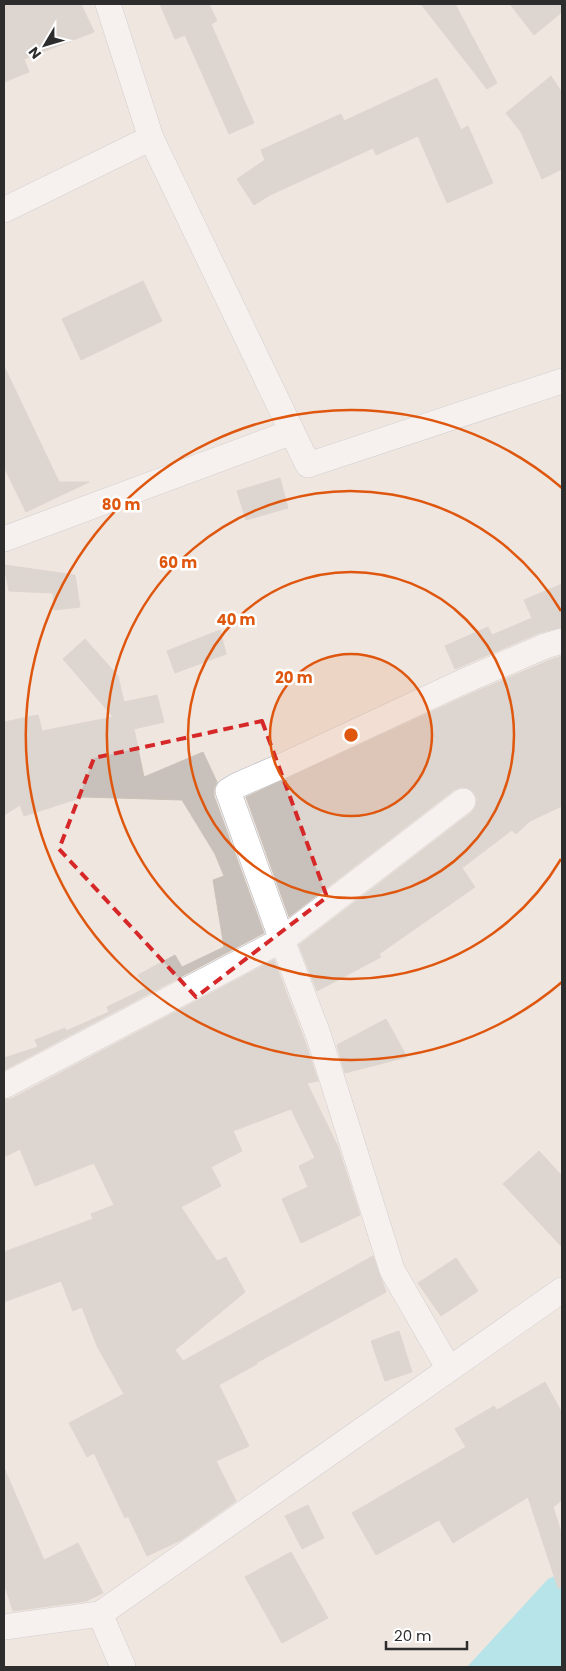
<svg xmlns="http://www.w3.org/2000/svg" width="566" height="1671" font-family="Poppins,sans-serif">
  <style>
    .water { fill: #72e2f1 }
    .building { fill: #c8c1bb; stroke: #cbc2b9 }
    .lines { fill: none; stroke-linecap: round; stroke-linejoin: round }
    .street-casing { stroke: #b0b5bd; stroke-width: 26 }
    .street { stroke: #fff; stroke-width: 25 }
    .marked { fill: none; stroke: #d62828; stroke-width: 4; stroke-dasharray: 10 6; stroke-linejoin: round }
    .ring { fill: none; stroke: #df570e; stroke-width: 2.5 }
    .centre { fill: #df570e; stroke: #fff; stroke-width: 2.5 }
    .ring-label { font-size: 15px; text-anchor: middle; font-weight: bold; fill: #df570e; stroke: #fff; stroke-width: 5; stroke-linejoin: round; paint-order: stroke }
  </style>
  <rect width="100%" height="100%" fill="#efe6e0"/>
  <!-- water -->
  <path class="water" d="M 562,1573 L 562,1667 L 467,1667 L 548,1579 Z"/>
  <!-- building -->
  <g class="building">
    <path d="M 4,4 L 81,4 L 94,32 L 24,59 L 29,72 L 4,82 Z"/>
    <path d="M 160,4 L 209,4 L 217,21 L 211,24 L 254,123 L 229,134 L 185,35 L 175,39 Z"/>
    <path d="M 421,4 L 455,4 L 497,83 L 487,89 Z"/>
    <path d="M 510,4 L 562,4 L 562,12 L 534,35 Z"/>
    <path d="M 551,76 L 562,93 L 562,169 L 542,179 L 521,132 L 506,113 Z"/>
    <path d="M 437,78 L 461,130 L 468,126 L 493,183 L 447,203 L 418,136 L 376,155 L 373,148 L 270,195 L 254,205 L 237,179 L 265,160 L 261,150 L 341,114 L 344,121 Z"/>
    <path d="M 143,281 L 162,321 L 81,360 L 62,319 Z"/>
    <path d="M 4,366 L 59,482 L 89,482 L 26,512 L 4,467 Z"/>
    <path d="M 280,478 L 288,508 L 246,520 L 237,491 Z"/>
    <path d="M 4,565 L 75,575 L 80,607 L 54,610 L 53,593 L 9,591 Z"/>
    <path d="M 562,584 L 562,627 L 539,633 L 455,669 L 445,646 L 488,627 L 492,635 L 532,618 L 524,600 Z"/>
    <path d="M 220,630 L 226,654 L 175,673 L 167,651 Z"/>
    <path d="M 85,639 L 118,676 L 124,702 L 157,695 L 164,722 L 134,729 L 144,777 L 203,752 L 217,782 L 214,789 L 214,796 L 264,933 L 4,1070 L 4,1058 L 38,1047 L 35,1040 L 65,1028 L 66,1031 L 109,1012 L 107,1007 L 146,988 L 138,975 L 175,955 L 182,967 L 224,947 L 213,880 L 224,876 L 215,854 L 182,800 L 83,797 L 24,816 L 20,805 L 4,815 L 4,722 L 38,715 L 42,731 L 113,717 L 63,659 Z"/>
    <path d="M 562,656 L 562,806 L 530,821 L 516,834 L 512,830 L 462,868 L 475,887 L 379,954 L 381,957 L 317,991 L 299,945 L 472,812 L 476,806 L 477,799 L 474,792 L 468,788 L 461,787 L 454,790 L 289,917 L 246,797 L 468,695 L 550,660 Z"/>
    <path d="M 274,960 L 304,1039 L 318,1081 L 307,1083 L 338,1147 L 360,1215 L 301,1243 L 282,1199 L 308,1187 L 299,1166 L 315,1158 L 291,1109 L 233,1131 L 242,1151 L 211,1167 L 221,1186 L 181,1207 L 217,1261 L 226,1257 L 245,1292 L 175,1350 L 183,1361 L 373,1256 L 386,1292 L 256,1363 L 257,1364 L 219,1385 L 249,1446 L 216,1461 L 236,1501 L 181,1540 L 147,1556 L 128,1516 L 125,1518 L 94,1453 L 87,1457 L 69,1423 L 124,1394 L 97,1346 L 82,1307 L 73,1311 L 61,1281 L 4,1302 L 4,1252 L 93,1219 L 91,1214 L 114,1205 L 94,1163 L 35,1186 L 20,1149 L 4,1157 L 4,1100 L 11,1099 Z"/>
    <path d="M 386,1019 L 407,1057 L 345,1073 L 337,1045 Z"/>
    <path d="M 539,1151 L 562,1176 L 562,1247 L 503,1184 Z"/>
    <path d="M 456,1258 L 478,1291 L 441,1316 L 418,1283 Z"/>
    <path d="M 399,1331 L 412,1372 L 385,1381 L 371,1341 Z"/>
    <path d="M 545,1382 L 562,1413 L 562,1500 L 553,1507 L 562,1535 L 562,1587 L 558,1588 L 528,1497 L 453,1543 L 439,1520 L 376,1555 L 352,1513 L 466,1447 L 455,1429 L 494,1406 L 497,1410 Z"/>
    <path d="M 4,1468 L 44,1560 L 78,1543 L 103,1593 L 86,1601 L 13,1611 L 4,1583 Z"/>
    <path d="M 308,1505 L 324,1538 L 302,1549 L 285,1516 Z"/>
    <path d="M 291,1552 L 328,1618 L 282,1643 L 245,1577 Z"/>
  </g>
  <g class="lines">
    <defs>
      <g id="street">
        <path d="M 151,138 L 308,465 L 562,381"/>
        <path d="M 4,210 L 151,138 L 108,4"/>
        <path d="M 4,539 L 292,432"/>
        <path d="M 4,1086 L 282,940 L 463,801"/>
        <path d="M 449,1369 L 392,1270 L 318,1034 L 282,940 L 228,791 L 238,785 L 284,765 L 462,682 L 545,646 L 562,641"/>
        <path d="M 4,1627 L 100,1614"/>
        <path d="M 123,1667 L 100,1614 L 562,1290"/>
      </g>
    </defs>
    <!-- street casing -->
    <use href="#street" class="street-casing"/>
    <!-- street -->
    <use href="#street" class="street"/>
  </g>
  <!-- marked area -->
  <path d="M0 0H566V1671H0ZM 262,721 L 327,897 L 196,997 L 59,849 L 94,758 Z" fill="#efe6e0" fill-opacity=".55" fill-rule="evenodd"/>
  <path class="marked" d="M 262,721 L 327,897 L 196,997 L 59,849 L 94,758 Z"/>
  <!-- distance rings -->
  <circle cx="351" cy="735" r="81" fill="#df570e" fill-opacity=".12"/>
  <g class="ring">
    <circle cx="351" cy="735" r="81"/>
    <circle cx="351" cy="735" r="163"/>
    <path d="M561 859A244 244 0 1 1 561 611"/>
    <path d="M562 982A325 325 0 1 1 562 488"/>
  </g>
  <circle cx="351" cy="735" r="8" class="centre"/>
  <g class="ring-label">
    <text x="121" y="510">80 m</text>
    <text x="178" y="568">60 m</text>
    <text x="236" y="625">40 m</text>
    <text x="294" y="683">20 m</text>
  </g>
  <!-- border -->
  <rect width="566" height="1671" fill="none" stroke="#2d2d2d" stroke-width="10"/>
  <!-- north arrow -->
  <g transform="translate(45 45) rotate(232)" stroke="#ffffff" stroke-width="4" paint-order="stroke">
  <path d="M0-4L9 19L0 12L-9 19Z" fill="#2d2d2d"/>
  <text y="-8" font-size="14" font-weight="bold" text-anchor="middle" fill="#2d2d2d">N</text>
  </g>
  <!-- scale -->
  <path d="M386 1641v8h81v-8" fill="none" stroke="#2d2d2d" stroke-width="2.5"/>
  <text x="394" y="1641" font-size="15" fill="#2d2d2d" stroke="#ffffff" stroke-width="4" paint-order="stroke">20 m</text>
</svg>
